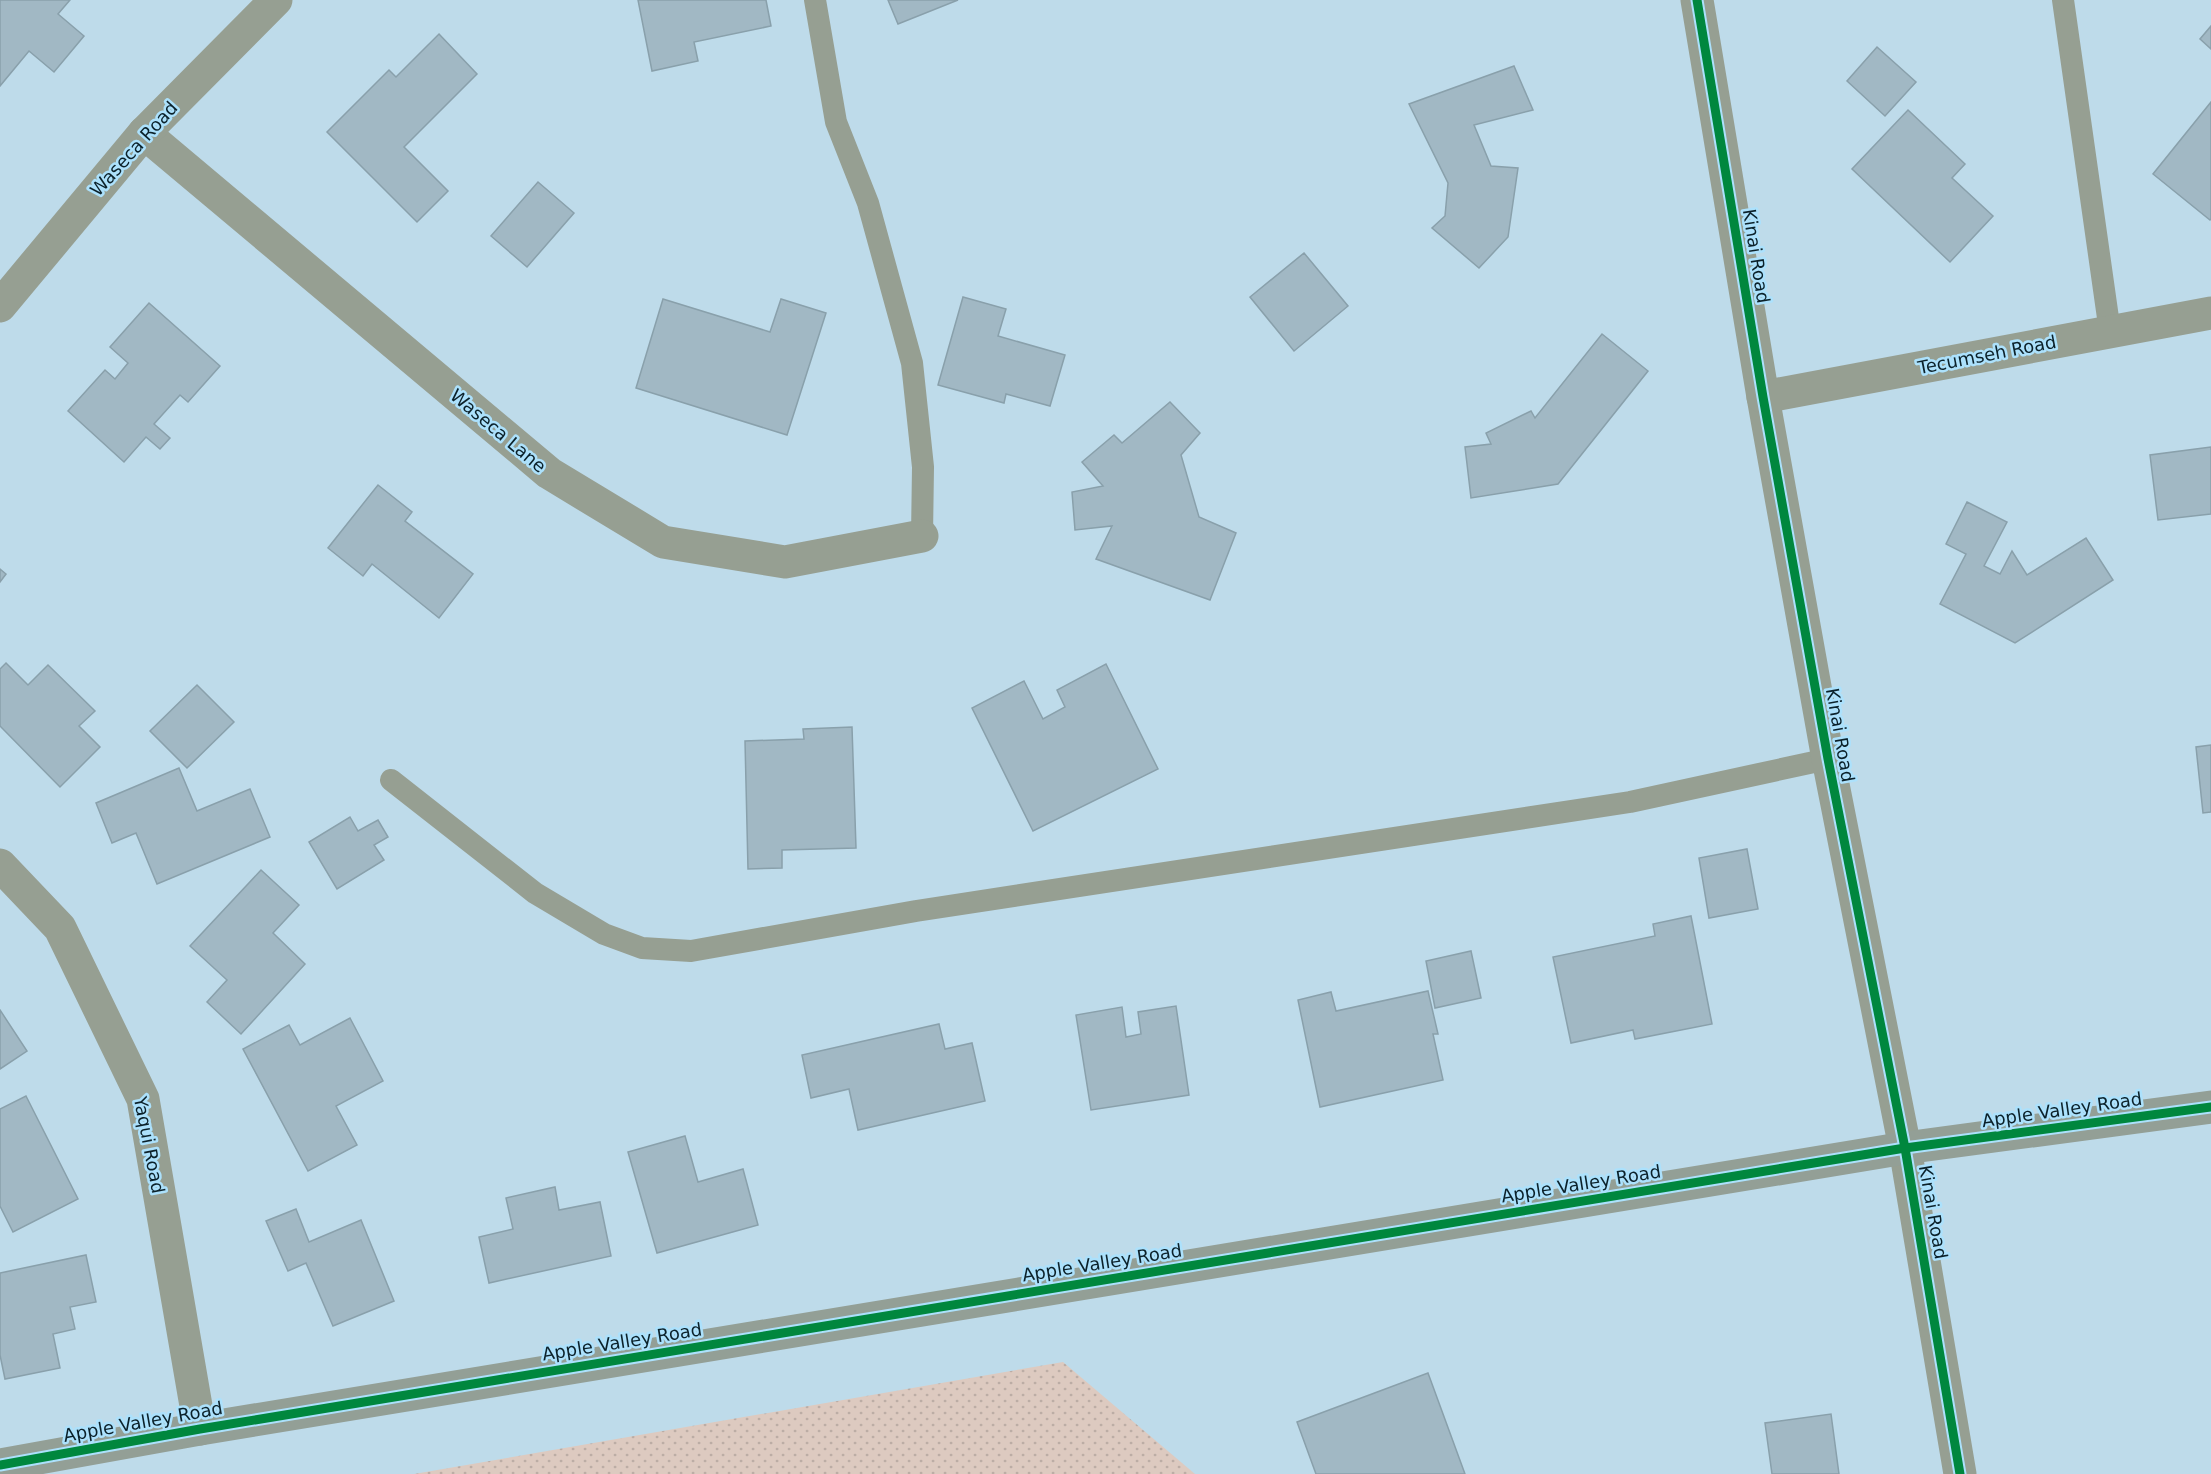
<svg xmlns="http://www.w3.org/2000/svg" width="2211" height="1474" font-family="'DejaVu Sans',sans-serif">
  <style>
    .grass { fill: url(#grass-dots) }
    .building { fill: #a1b8c4; stroke: #89a0ab; stroke-width: 1.5 }
    .lines { fill: none; stroke-linecap: round; stroke-linejoin: round }
    .lane { stroke: #969f92; stroke-width: 22 }
    .street { stroke: #969f92; stroke-width: 33 }
    .secondary { stroke: #939f96; stroke-width: 33 }
    .cycleway-casing { stroke: #ace1fc; stroke-width: 13 }
    .cycleway { stroke: #00873e; stroke-width: 9 }
    .labels { text-anchor: middle; stroke-width: 5; stroke-linejoin: round; paint-order: stroke }
    .street-label { font-size: 18px; fill: #0b212a; stroke: #ace1fc }
  </style>
  <defs>
    <pattern id="grass-dots" width="8" height="8" patternUnits="userSpaceOnUse" patternTransform="scale(1.5)"><rect width="8" height="8" fill="#ddcac0"/><path d="M2 2h.1M6 6h.1" fill="none" stroke="#bcada5" stroke-width="1.8" stroke-linecap="round"/></pattern>
  </defs>
  <rect width="100%" height="100%" fill="#bedbea"/>
  <!-- grass -->
  <path class="grass" d="M 1063,1362 L 1195,1474 L 414,1474 Z"/>
  <!-- building -->
  <g class="building">
    <path d="M 0,0 L 70,0 L 58,14 L 84,36 L 54,72 L 29,51 L 0,86 Z"/>
    <path d="M 638,0 L 766,0 L 771,26 L 694,42 L 698,61 L 652,71 Z"/>
    <path d="M 888,0 L 958,0 L 898,24 Z"/>
    <path d="M 2211,26 L 2211,49 L 2200,39 Z"/>
    <path d="M 439,34 L 477,74 L 404,147 L 448,191 L 417,222 L 327,132 L 389,70 L 396,77 Z"/>
    <path d="M 1877,47 L 1916,82 L 1885,116 L 1847,81 Z"/>
    <path d="M 1514,66 L 1533,110 L 1474,125 L 1491,166 L 1518,168 L 1508,237 L 1479,268 L 1432,228 L 1445,216 L 1448,183 L 1409,104 Z"/>
    <path d="M 2211,102 L 2211,219 L 2210,220 L 2153,174 Z"/>
    <path d="M 1908,110 L 1965,164 L 1952,178 L 1993,216 L 1950,262 L 1852,169 Z"/>
    <path d="M 538,182 L 574,213 L 527,267 L 491,236 Z"/>
    <path d="M 1304,253 L 1348,306 L 1294,351 L 1250,297 Z"/>
    <path d="M 963,297 L 1006,309 L 998,336 L 1065,355 L 1050,406 L 1006,394 L 1004,403 L 938,385 Z"/>
    <path d="M 663,299 L 770,332 L 781,299 L 826,313 L 787,435 L 636,388 Z"/>
    <path d="M 149,303 L 220,366 L 188,402 L 180,395 L 154,424 L 170,438 L 160,449 L 146,437 L 124,462 L 68,411 L 105,370 L 115,379 L 128,363 L 110,347 Z"/>
    <path d="M 1602,334 L 1648,371 L 1558,484 L 1471,498 L 1465,447 L 1491,444 L 1486,433 L 1531,411 L 1535,418 Z"/>
    <path d="M 1170,402 L 1200,433 L 1181,455 L 1199,517 L 1236,533 L 1210,600 L 1096,559 L 1112,526 L 1075,530 L 1072,492 L 1103,486 L 1082,462 L 1114,435 L 1122,443 Z"/>
    <path d="M 2211,447 L 2211,514 L 2158,520 L 2150,455 Z"/>
    <path d="M 378,485 L 412,512 L 405,521 L 473,574 L 439,618 L 372,564 L 363,576 L 328,548 Z"/>
    <path d="M 1967,502 L 2007,522 L 1984,566 L 2000,574 L 2012,551 L 2027,575 L 2086,538 L 2113,580 L 2015,643 L 1940,604 L 1966,554 L 1946,544 Z"/>
    <path d="M 0,569 L 6,574 L 0,582 Z"/>
    <path d="M 6,663 L 28,685 L 48,665 L 95,711 L 79,726 L 100,747 L 60,787 L 0,726 L 0,669 Z"/>
    <path d="M 1106,664 L 1158,769 L 1033,831 L 972,708 L 1024,681 L 1043,719 L 1065,707 L 1057,690 Z"/>
    <path d="M 197,685 L 234,722 L 187,768 L 150,731 Z"/>
    <path d="M 852,727 L 856,848 L 782,850 L 782,868 L 748,869 L 745,741 L 804,739 L 803,729 Z"/>
    <path d="M 2211,745 L 2211,812 L 2203,813 L 2196,747 Z"/>
    <path d="M 179,768 L 197,811 L 250,789 L 270,837 L 157,884 L 136,833 L 112,843 L 96,803 Z"/>
    <path d="M 350,817 L 358,831 L 378,820 L 388,837 L 374,845 L 384,860 L 337,889 L 309,842 Z"/>
    <path d="M 1747,849 L 1758,909 L 1709,918 L 1699,858 Z"/>
    <path d="M 261,870 L 299,905 L 273,933 L 305,964 L 241,1034 L 207,1002 L 227,980 L 190,946 Z"/>
    <path d="M 1691,916 L 1712,1024 L 1635,1039 L 1633,1030 L 1571,1043 L 1553,957 L 1655,936 L 1653,924 Z"/>
    <path d="M 1471,951 L 1481,998 L 1435,1008 L 1426,961 Z"/>
    <path d="M 1428,991 L 1438,1034 L 1433,1034 L 1443,1080 L 1320,1107 L 1298,1000 L 1331,992 L 1336,1011 Z"/>
    <path d="M 1176,1006 L 1189,1095 L 1091,1110 L 1076,1015 L 1122,1007 L 1126,1037 L 1141,1034 L 1138,1012 Z"/>
    <path d="M 0,1010 L 27,1051 L 0,1069 Z"/>
    <path d="M 350,1018 L 383,1081 L 336,1106 L 357,1145 L 308,1171 L 243,1049 L 289,1025 L 300,1045 Z"/>
    <path d="M 939,1024 L 945,1049 L 972,1043 L 985,1101 L 858,1130 L 849,1089 L 811,1098 L 802,1055 Z"/>
    <path d="M 26,1096 L 78,1199 L 13,1232 L 0,1206 L 0,1109 Z"/>
    <path d="M 685,1136 L 698,1182 L 743,1169 L 758,1225 L 657,1253 L 628,1152 Z"/>
    <path d="M 555,1187 L 559,1210 L 600,1202 L 611,1256 L 489,1283 L 479,1237 L 513,1229 L 506,1198 Z"/>
    <path d="M 296,1209 L 309,1242 L 361,1220 L 394,1301 L 333,1326 L 306,1263 L 288,1271 L 266,1221 Z"/>
    <path d="M 86,1255 L 96,1302 L 70,1307 L 75,1329 L 53,1334 L 60,1368 L 5,1379 L 0,1355 L 0,1273 Z"/>
    <path d="M 1428,1373 L 1465,1474 L 1316,1474 L 1297,1422 Z"/>
    <path d="M 1831,1414 L 1839,1474 L 1772,1474 L 1765,1423 Z"/>
  </g>
  <g class="lines">
    <!-- lane -->
    <g class="lane">
      <path d="M 815,0 L 836,122 L 868,203 L 912,363 L 923,467 L 922,536"/>
      <path d="M 2063,0 L 2110,332"/>
      <path d="M 391,780 L 535,893 L 604,934 L 642,948 L 691,951 L 916,911 L 1630,802 L 1828,759"/>
    </g>
    <!-- street -->
    <g class="street">
      <path d="M 1697,0 L 1763,397 L 1828,759 L 1905,1148 L 1960,1474"/>
      <path d="M 144,133 L 549,473 L 663,542 L 785,562 L 922,536"/>
      <path d="M 0,306 L 144,133 L 276,0"/>
      <path d="M 1763,397 L 2211,313"/>
      <path d="M 0,865 L 60,928 L 143,1099 L 200,1429"/>
    </g>
    <!-- secondary -->
    <path class="secondary" d="M 0,1465 L 200,1429 L 1905,1148 L 2211,1107"/>
    <defs>
      <g id="cycleway">
        <path d="M 1697,0 L 1763,397 L 1828,759 L 1905,1148 L 1960,1474"/>
        <path d="M 0,1465 L 200,1429 L 1905,1148 L 2211,1107"/>
      </g>
    </defs>
    <!-- cycleway casing -->
    <use href="#cycleway" class="cycleway-casing"/>
    <!-- cycleway -->
    <use href="#cycleway" class="cycleway"/>
  </g>
  <g class="labels">
    <!-- street labels -->
    <g class="street-label">
      <text transform="translate(134 149) rotate(-48)" y="6">Waseca Road</text>
      <text transform="translate(1756 256) rotate(81)" y="6">Kinai Road</text>
      <text transform="translate(1987 355) rotate(-11)" y="6">Tecumseh Road</text>
      <text transform="translate(498 431) rotate(40)" y="6">Waseca Lane</text>
      <text transform="translate(1840 735) rotate(80)" y="6">Kinai Road</text>
      <text transform="translate(2062 1110) rotate(-8)" y="6">Apple Valley Road</text>
      <text transform="translate(149 1145) rotate(79)" y="6">Yaqui Road</text>
      <text transform="translate(1581 1184) rotate(-9)" y="6">Apple Valley Road</text>
      <text transform="translate(1933 1212) rotate(80)" y="6">Kinai Road</text>
      <text transform="translate(1102 1263) rotate(-9)" y="6">Apple Valley Road</text>
      <text transform="translate(622 1342) rotate(-9)" y="6">Apple Valley Road</text>
      <text transform="translate(143 1422) rotate(-10)" y="6">Apple Valley Road</text>
    </g>
  </g>
</svg>
